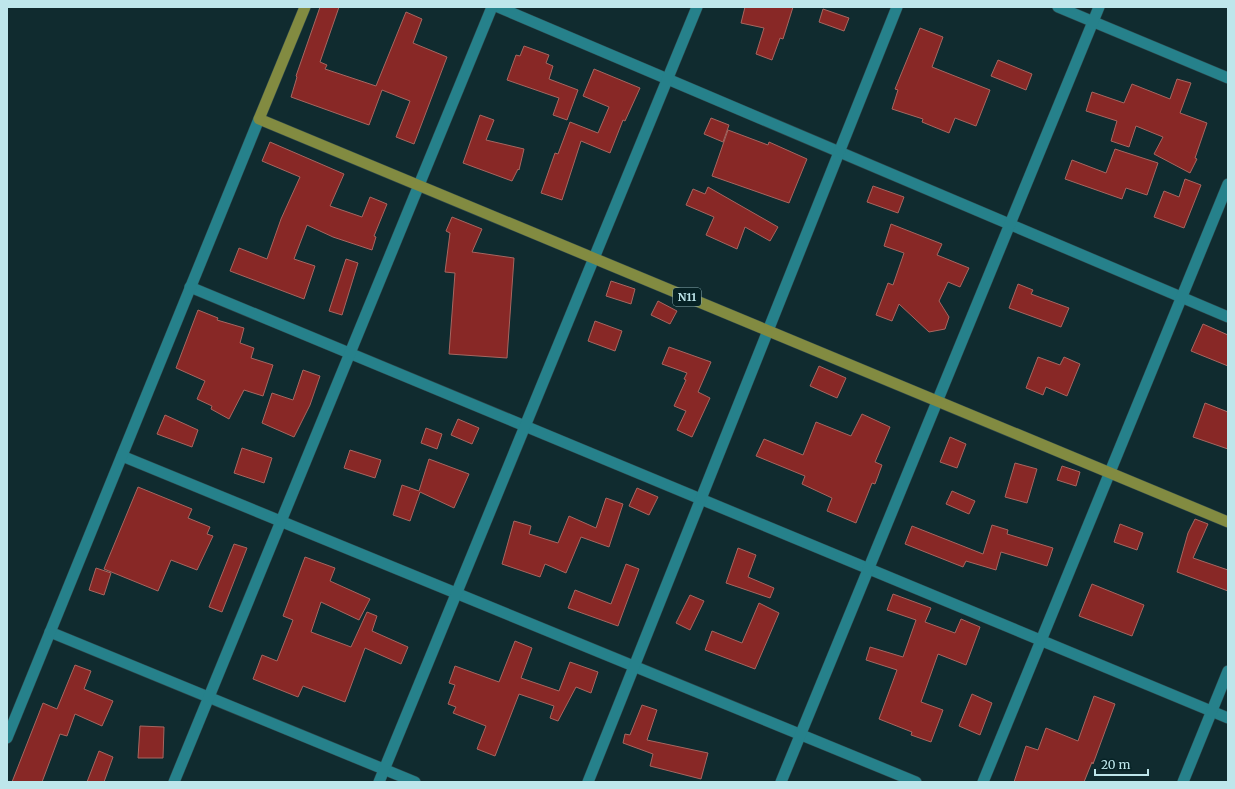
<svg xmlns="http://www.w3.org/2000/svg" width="1235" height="789" font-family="Merriweather,serif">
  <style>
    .building { fill: #882826; stroke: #a66660 }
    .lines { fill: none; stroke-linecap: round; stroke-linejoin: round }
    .minor-casing { stroke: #2e464a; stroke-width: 12 }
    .primary-casing { stroke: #2e464a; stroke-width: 12 }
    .minor { stroke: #26818b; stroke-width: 11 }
    .primary { stroke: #828b41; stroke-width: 11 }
    .labels { text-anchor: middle; stroke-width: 3.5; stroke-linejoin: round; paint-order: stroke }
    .shield { fill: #062225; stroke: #87abb0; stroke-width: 1 }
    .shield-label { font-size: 11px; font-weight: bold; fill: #bee6eb }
  </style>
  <rect width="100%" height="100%" fill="#102b2f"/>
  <!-- building -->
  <g class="building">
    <path d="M 320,7 L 339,7 L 320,62 L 327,65 L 325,69 L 376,86 L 406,12 L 422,19 L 413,43 L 447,57 L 414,144 L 396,137 L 410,101 L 382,90 L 369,125 L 291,97 L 297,77 L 296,76 Z"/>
    <path d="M 745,7 L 793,7 L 783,39 L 780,38 L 772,60 L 756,54 L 764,28 L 741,23 Z"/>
    <path d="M 823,9 L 849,18 L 844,31 L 819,22 Z"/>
    <path d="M 920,28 L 943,37 L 932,67 L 990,90 L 976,126 L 955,118 L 949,133 L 922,122 L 923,119 L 892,109 L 898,90 L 895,89 Z"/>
    <path d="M 524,46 L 549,55 L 546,63 L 553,66 L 549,79 L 578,90 L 567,120 L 553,115 L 559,98 L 507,80 L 516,55 L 520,56 Z"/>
    <path d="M 998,60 L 1032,74 L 1026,90 L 991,76 Z"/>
    <path d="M 594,69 L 640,88 L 625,121 L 623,120 L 610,153 L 581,141 L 562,200 L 541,193 L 555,153 L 558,154 L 570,122 L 598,133 L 609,107 L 583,96 Z"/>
    <path d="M 1177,79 L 1191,83 L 1180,113 L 1207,123 L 1195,158 L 1197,159 L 1190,173 L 1154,154 L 1163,137 L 1136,126 L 1129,147 L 1111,141 L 1117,121 L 1086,111 L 1092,92 L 1124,103 L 1132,84 L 1170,99 Z"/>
    <path d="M 480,115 L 494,120 L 486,140 L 524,149 L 519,170 L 518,169 L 512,181 L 463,163 Z"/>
    <path d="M 711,118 L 729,125 L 723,142 L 704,134 Z"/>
    <path d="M 728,130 L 768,145 L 769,142 L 807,159 L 789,203 L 712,176 Z"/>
    <path d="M 270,142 L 344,174 L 330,206 L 362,217 L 370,197 L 387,204 L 374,236 L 376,237 L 372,250 L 333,237 L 307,225 L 294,259 L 315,266 L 304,299 L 230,271 L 239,248 L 267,259 L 281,219 L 300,177 L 262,161 Z"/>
    <path d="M 1115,149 L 1158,163 L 1147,195 L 1126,188 L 1122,199 L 1065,179 L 1072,160 L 1106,173 Z"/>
    <path d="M 1185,179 L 1201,185 L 1184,228 L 1154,217 L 1164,191 L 1179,197 Z"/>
    <path d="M 873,186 L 904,197 L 898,213 L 867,202 Z"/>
    <path d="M 708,187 L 778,227 L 770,241 L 745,227 L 737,249 L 706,235 L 714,217 L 686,205 L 693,189 L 705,194 Z"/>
    <path d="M 452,217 L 482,229 L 472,252 L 514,258 L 507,358 L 449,354 L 455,273 L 445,272 L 450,233 L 446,231 Z"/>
    <path d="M 891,224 L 942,244 L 937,255 L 969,268 L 960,287 L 948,282 L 939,301 L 949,317 L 945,329 L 929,332 L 899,304 L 892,321 L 876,315 L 888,283 L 893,285 L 904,253 L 884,246 Z"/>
    <path d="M 346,259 L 358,263 L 342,315 L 329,311 Z"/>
    <path d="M 611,281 L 635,289 L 631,304 L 606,296 Z"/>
    <path d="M 1018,284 L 1033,290 L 1031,294 L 1069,308 L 1061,327 L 1009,308 Z"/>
    <path d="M 658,301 L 677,311 L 670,324 L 651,315 Z"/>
    <path d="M 198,310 L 218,318 L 217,320 L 244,328 L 240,343 L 254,348 L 251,358 L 273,365 L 263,396 L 244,390 L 229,419 L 211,409 L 212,406 L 197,399 L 205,381 L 176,368 Z"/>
    <path d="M 595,321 L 622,331 L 615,351 L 588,341 Z"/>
    <path d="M 1203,324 L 1228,335 L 1228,366 L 1191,351 Z"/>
    <path d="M 669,347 L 711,362 L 698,392 L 710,398 L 692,437 L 677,430 L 686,411 L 674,406 L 686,380 L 684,379 L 687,373 L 662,364 Z"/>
    <path d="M 1038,357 L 1060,365 L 1064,357 L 1080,364 L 1067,396 L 1046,387 L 1043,395 L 1026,388 Z"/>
    <path d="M 819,366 L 846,378 L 837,398 L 810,386 Z"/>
    <path d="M 303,370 L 320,376 L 310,405 L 294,437 L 262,423 L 272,393 L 293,400 Z"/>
    <path d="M 1205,403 L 1228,412 L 1228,449 L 1193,437 Z"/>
    <path d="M 862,414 L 890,427 L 875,462 L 882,465 L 875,484 L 872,483 L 856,523 L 827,511 L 832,498 L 802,484 L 805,476 L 756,456 L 764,439 L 803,455 L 816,422 L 851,436 Z"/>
    <path d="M 165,415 L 198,430 L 192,447 L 157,434 Z"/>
    <path d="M 458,419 L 479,428 L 472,444 L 451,435 Z"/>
    <path d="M 426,428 L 442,434 L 437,449 L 421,443 Z"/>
    <path d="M 950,437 L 966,444 L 957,468 L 940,462 Z"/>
    <path d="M 242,448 L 272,458 L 264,483 L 234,473 Z"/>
    <path d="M 350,450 L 381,460 L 375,478 L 344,468 Z"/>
    <path d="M 429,459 L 469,474 L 454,508 L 420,492 L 410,521 L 393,515 L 402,485 L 419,491 Z"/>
    <path d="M 1015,463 L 1037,469 L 1027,503 L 1005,497 Z"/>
    <path d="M 1062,466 L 1080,472 L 1076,486 L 1057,480 Z"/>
    <path d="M 138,487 L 192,509 L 188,518 L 210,527 L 207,534 L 213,536 L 197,570 L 171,560 L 158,591 L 104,569 Z"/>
    <path d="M 637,488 L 658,497 L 649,515 L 629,506 Z"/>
    <path d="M 952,491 L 975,501 L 969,514 L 946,504 Z"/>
    <path d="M 606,498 L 623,504 L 609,547 L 581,537 L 566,573 L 545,564 L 540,577 L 502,564 L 514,521 L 531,526 L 529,534 L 558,543 L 569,516 L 596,528 Z"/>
    <path d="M 1195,519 L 1208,524 L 1193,558 L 1228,570 L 1228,591 L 1177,572 L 1188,533 Z"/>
    <path d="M 1120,524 L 1143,533 L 1137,550 L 1114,542 Z"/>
    <path d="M 992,525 L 1008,530 L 1007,534 L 1053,548 L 1047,566 L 1001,552 L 996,570 L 966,561 L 963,567 L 905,544 L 912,526 L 983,554 Z"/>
    <path d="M 234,544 L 247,548 L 222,612 L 209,607 Z"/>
    <path d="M 738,548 L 756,555 L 748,577 L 774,588 L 770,598 L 726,583 Z"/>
    <path d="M 305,557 L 335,568 L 330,581 L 370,599 L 359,620 L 321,602 L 311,632 L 351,647 L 367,612 L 377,616 L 372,631 L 408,647 L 401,664 L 365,648 L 345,702 L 303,686 L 298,697 L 253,679 L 262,655 L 277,661 L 293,620 L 283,616 Z"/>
    <path d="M 626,564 L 639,569 L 618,626 L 568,608 L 575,590 L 611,604 Z"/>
    <path d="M 96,568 L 111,573 L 104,595 L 89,590 Z"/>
    <path d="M 1092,584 L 1144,605 L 1132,636 L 1079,616 Z"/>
    <path d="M 893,594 L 931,608 L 925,622 L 955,633 L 961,619 L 980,627 L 966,665 L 938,654 L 921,702 L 943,710 L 931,742 L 911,735 L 912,732 L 879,719 L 897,670 L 866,660 L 870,647 L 903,657 L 916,620 L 887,610 Z"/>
    <path d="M 690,595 L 704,601 L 690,630 L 676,623 Z"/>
    <path d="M 759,603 L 779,613 L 755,669 L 705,650 L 712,631 L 742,643 Z"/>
    <path d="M 515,641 L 532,648 L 521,678 L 559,691 L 570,662 L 598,672 L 591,693 L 576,687 L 558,721 L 550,718 L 554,706 L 519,694 L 495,756 L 477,749 L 486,726 L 453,713 L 456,707 L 448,704 L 455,685 L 449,683 L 455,666 L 499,682 Z"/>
    <path d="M 75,665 L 91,671 L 84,689 L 113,701 L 102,726 L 75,714 L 67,736 L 60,734 L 42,782 L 12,782 L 43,703 L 57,709 Z"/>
    <path d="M 972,694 L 992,703 L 980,735 L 959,726 Z"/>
    <path d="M 1094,696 L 1115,704 L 1093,764 L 1092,762 L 1084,782 L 1014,782 L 1026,746 L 1038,750 L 1046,728 L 1078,741 Z"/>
    <path d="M 642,705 L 657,710 L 647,740 L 708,753 L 701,779 L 650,766 L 653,754 L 623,743 L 625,734 L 630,735 Z"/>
    <path d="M 140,726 L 164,727 L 163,758 L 138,758 Z"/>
    <path d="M 99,751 L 113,757 L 104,782 L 87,782 Z"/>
  </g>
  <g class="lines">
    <defs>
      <g id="minor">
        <path d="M 498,7 L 1228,317"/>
        <path d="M 1058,7 L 1228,78"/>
        <path d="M 190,287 L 1228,718"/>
        <path d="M 122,456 L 916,782"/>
        <path d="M 50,632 L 415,782"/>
        <path d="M 7,738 L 259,119"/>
        <path d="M 174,782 L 492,7"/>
        <path d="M 379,782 L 697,7"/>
        <path d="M 588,782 L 897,7"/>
        <path d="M 781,782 L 1099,7"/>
        <path d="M 983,782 L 1228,184"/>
        <path d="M 1183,782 L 1228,671"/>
      </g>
      <path id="primary" d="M 305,7 L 259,119 L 1228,522"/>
    </defs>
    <!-- minor casing -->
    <use href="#minor" class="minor-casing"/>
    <!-- primary casing -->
    <use href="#primary" class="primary-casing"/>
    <!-- minor -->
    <use href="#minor" class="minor"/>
    <!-- primary -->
    <use href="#primary" class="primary"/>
  </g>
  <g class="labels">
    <!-- shield labels -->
    <rect class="shield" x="673" y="288" width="28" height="18" rx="3"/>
    <g class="shield-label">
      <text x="687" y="301">N11</text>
    </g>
  </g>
  <!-- border -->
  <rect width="1235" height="789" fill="none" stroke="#bee6eb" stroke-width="16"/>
  <!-- scale -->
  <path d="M1095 769v6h53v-6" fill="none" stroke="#bee6eb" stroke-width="2"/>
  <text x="1101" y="769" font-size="12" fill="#bee6eb" stroke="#062225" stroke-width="3" paint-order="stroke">20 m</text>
</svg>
